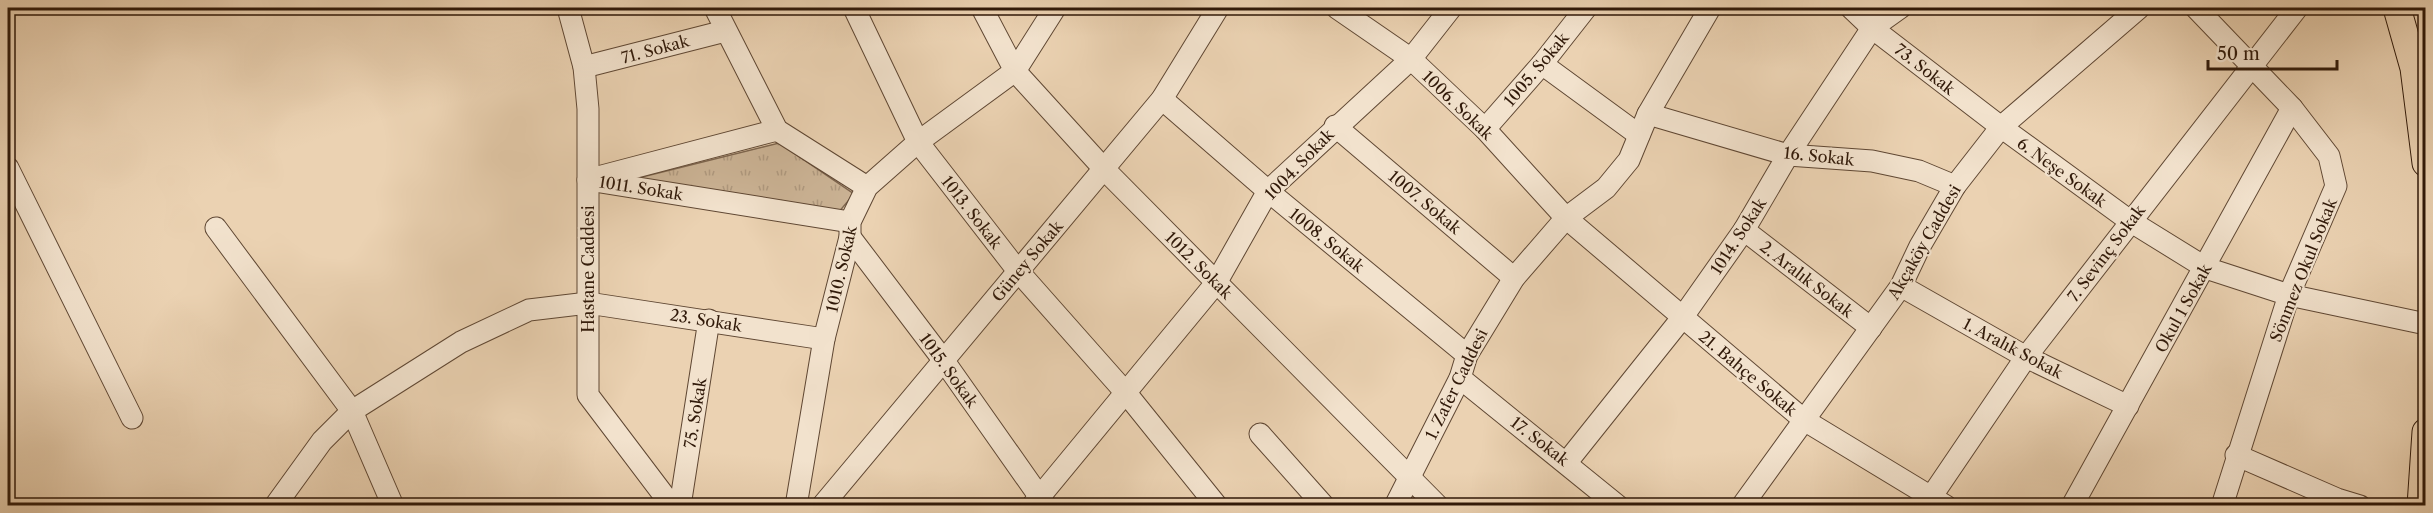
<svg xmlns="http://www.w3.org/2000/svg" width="2433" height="513" font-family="'Libre Caslon Text',serif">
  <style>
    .grass { fill: url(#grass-tufts); stroke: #7e664f; stroke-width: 1.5 }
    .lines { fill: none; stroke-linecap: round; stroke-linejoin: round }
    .minor-casing { stroke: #5f4733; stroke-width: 23 }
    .major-casing { stroke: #301909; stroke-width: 29 }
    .minor { stroke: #f2e2cd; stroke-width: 21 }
    .major { stroke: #ebd2b2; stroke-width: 27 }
    .labels { text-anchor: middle; stroke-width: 4.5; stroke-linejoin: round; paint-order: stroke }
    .street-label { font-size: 16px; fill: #301909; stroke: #f2e2cd }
  </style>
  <defs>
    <pattern id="grass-tufts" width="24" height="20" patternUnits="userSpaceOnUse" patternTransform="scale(1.5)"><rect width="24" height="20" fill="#cbb395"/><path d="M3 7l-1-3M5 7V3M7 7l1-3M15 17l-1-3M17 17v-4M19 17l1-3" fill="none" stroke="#af997f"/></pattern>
  </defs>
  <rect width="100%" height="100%" fill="#ebd2b2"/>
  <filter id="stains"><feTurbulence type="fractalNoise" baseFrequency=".00333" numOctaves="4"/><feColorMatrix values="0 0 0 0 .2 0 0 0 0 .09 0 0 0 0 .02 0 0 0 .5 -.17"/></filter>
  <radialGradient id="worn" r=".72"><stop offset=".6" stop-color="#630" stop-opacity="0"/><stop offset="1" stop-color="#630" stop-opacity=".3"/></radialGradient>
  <!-- grass -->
  <path class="grass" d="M 779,143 L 854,194 L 838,213 L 634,179 Z"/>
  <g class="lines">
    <defs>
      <g id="minor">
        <path d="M 568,8 L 584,67 L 588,109 L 588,395 L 672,506"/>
        <path d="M 715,8 L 777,130 L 867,187"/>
        <path d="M 854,8 L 918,142 L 1018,271 L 1126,393 L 1217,506"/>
        <path d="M 982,8 L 1015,71 L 1105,170 L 1438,506"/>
        <path d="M 1337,8 L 1411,59 L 1485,129 L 1566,218 L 1804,420 L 1946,506"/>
        <path d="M 1851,8 L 1872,28 L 2001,127 L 2130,221 L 2206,268 L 2289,295 L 2426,324"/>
        <path d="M 2196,8 L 2292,108 L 2329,156 L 2336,186 L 2289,295 L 2222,506"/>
        <path d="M 1542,64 L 1639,135"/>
        <path d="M 584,67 L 725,31"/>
        <path d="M 1162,99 L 1268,191 L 1467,355"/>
        <path d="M 1648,114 L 1788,155 L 1872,161 L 1919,171 L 1955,186"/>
        <path d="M 1335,126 L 1514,278"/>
        <path d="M 1485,129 L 1542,64 L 1586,8"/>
        <path d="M 8,168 L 132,418"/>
        <path d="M 598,177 L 777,130"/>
        <path d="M 588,180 L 850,222"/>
        <path d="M 216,228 L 352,411 L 393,506"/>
        <path d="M 1744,230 L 1871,328"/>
        <path d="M 850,237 L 944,361 L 1046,506"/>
        <path d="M 1901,286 L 2026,357 L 2128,406"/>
        <path d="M 1460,378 L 1618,506"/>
        <path d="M 1260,434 L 1324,506"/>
        <path d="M 2236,455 L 2337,499 L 2360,506"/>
        <path d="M 1567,462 L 1682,318 L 1744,230 L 1788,155 L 1872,28 L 1900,8"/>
        <path d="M 275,506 L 322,441 L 352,411 L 461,342 L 529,310 L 588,303 L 824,339"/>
        <path d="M 680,506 L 709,320"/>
        <path d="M 796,506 L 824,339 L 850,237 L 850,222 L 867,187 L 918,142 L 1015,71 L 1055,8"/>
        <path d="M 822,506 L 1162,99 L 1218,8"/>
        <path d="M 1032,506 L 1216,283 L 1268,191 L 1411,59 L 1451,8"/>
        <path d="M 1395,506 L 1460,378 L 1467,355 L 1514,278 L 1566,218 L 1606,188 L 1629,160 L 1648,114 L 1710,8"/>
        <path d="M 1742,506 L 1901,286 L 1920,246 L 1955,186 L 2001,127 L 2139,8"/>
        <path d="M 1925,506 L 2026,357 L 2297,8"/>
        <path d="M 2072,506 L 2292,108"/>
      </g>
      <g id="major">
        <path d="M 2397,8 L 2414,68 L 2426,163"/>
        <path d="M 2421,506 L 2426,432"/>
      </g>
    </defs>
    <!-- minor casing -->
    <use href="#minor" class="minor-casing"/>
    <!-- major casing -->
    <use href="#major" class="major-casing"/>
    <!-- minor -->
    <use href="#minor" class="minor"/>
    <!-- major -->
    <use href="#major" class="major"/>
  </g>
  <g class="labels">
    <!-- street labels -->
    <g class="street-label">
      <text transform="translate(655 49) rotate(-15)" y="6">71. Sokak</text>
      <text transform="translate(1536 69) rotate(-50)" y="6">1005. Sokak</text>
      <text transform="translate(1925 69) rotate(38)" y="6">73. Sokak</text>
      <text transform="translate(1458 105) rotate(44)" y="6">1006. Sokak</text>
      <text transform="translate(1819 156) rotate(6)" y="6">16. Sokak</text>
      <text transform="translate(1299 164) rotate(-46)" y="6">1004. Sokak</text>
      <text transform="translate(2062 172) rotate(36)" y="6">6. Neşe Sokak</text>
      <text transform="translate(641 188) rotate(9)" y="6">1011. Sokak</text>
      <text transform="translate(1425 202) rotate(40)" y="6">1007. Sokak</text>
      <text transform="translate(972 212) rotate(52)" y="6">1013. Sokak</text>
      <text transform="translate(1738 236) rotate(-57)" y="6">1014. Sokak</text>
      <text transform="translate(1327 240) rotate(39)" y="6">1008. Sokak</text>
      <text transform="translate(1924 242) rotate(-60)" y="6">Akçaköy Caddesi</text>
      <text transform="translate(2106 253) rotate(-53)" y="6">7. Sevinç Sokak</text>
      <text transform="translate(1027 261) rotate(-50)" y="6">Güney Sokak</text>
      <text transform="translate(1199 265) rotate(45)" y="6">1012. Sokak</text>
      <text transform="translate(588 269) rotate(-90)" y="6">Hastane Caddesi</text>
      <text transform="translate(841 269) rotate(-77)" y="6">1010. Sokak</text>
      <text transform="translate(2303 270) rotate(-68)" y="6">Sönmez Okul Sokak</text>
      <text transform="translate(1807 279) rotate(38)" y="6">2. Aralık Sokak</text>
      <text transform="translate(2183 308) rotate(-61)" y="6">Okul 1 Sokak</text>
      <text transform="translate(706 320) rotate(9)" y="6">23. Sokak</text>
      <text transform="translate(2013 348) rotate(28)" y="6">1. Aralık Sokak</text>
      <text transform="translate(949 370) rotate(54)" y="6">1015. Sokak</text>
      <text transform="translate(1748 373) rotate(40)" y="6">21. Bahçe Sokak</text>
      <text transform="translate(1456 384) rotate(-64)" y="6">1. Zafer Caddesi</text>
      <text transform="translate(695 413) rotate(-81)" y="6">75. Sokak</text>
      <text transform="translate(1540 441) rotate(38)" y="6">17. Sokak</text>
    </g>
  </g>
  <!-- margin -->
  <rect width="2433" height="513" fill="none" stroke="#ebd2b2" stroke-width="30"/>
  <rect x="9" y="9" width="2415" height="495" fill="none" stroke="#301909" stroke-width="3"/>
  <rect x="15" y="15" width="2403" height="483" fill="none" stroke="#301909" stroke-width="1.5"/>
  <!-- scale -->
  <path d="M2208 60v9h129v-9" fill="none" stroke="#301909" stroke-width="3"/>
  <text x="2217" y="60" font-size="18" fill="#301909" stroke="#f2e2cd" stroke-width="4.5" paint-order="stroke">50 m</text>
  <rect width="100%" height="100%" filter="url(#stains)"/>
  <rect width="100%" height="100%" fill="url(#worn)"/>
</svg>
